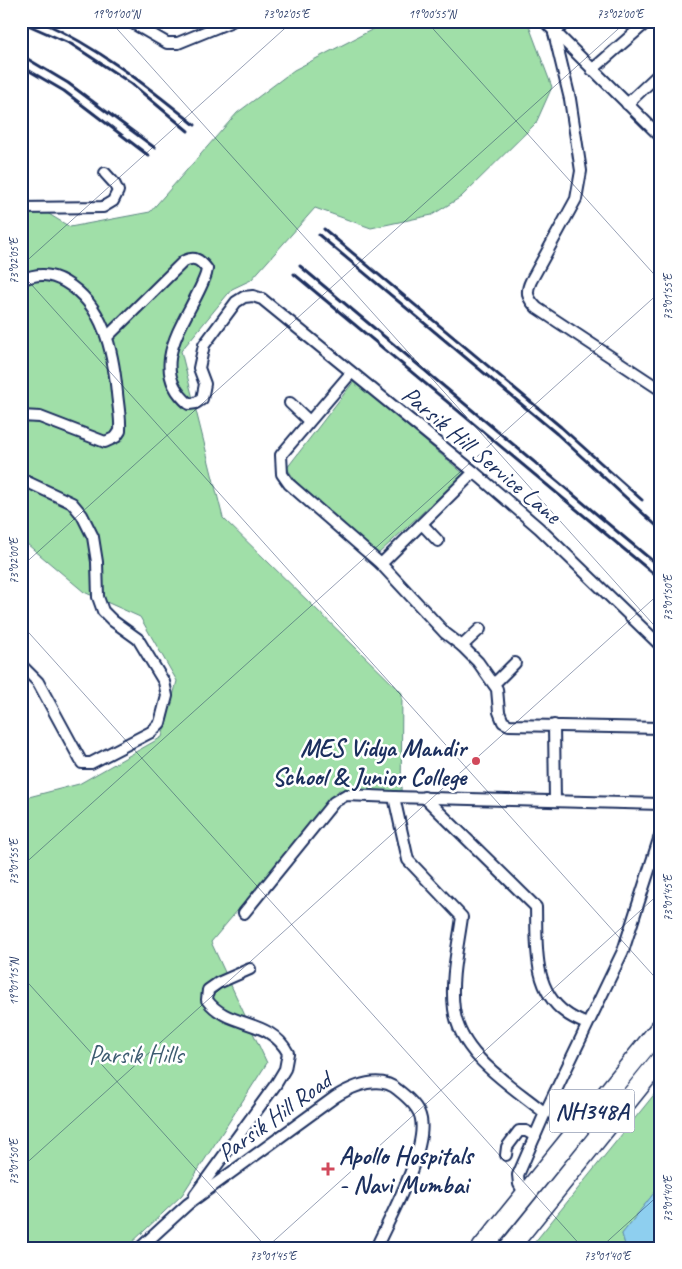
<svg xmlns="http://www.w3.org/2000/svg" width="682" height="1269" font-family="Caveat,sans-serif">
  <style>
    .green { fill: #a0dfa8; stroke: #5e8783 }
    .water { fill: #8ecfef; stroke: #608fb5 }
    .lines { fill: none; stroke-linecap: round; stroke-linejoin: round }
    .street-casing { stroke: #1b2f5e; stroke-width: 14 }
    .highway-casing { stroke: #1b2f5e; stroke-width: 22 }
    .street { stroke: #fff; stroke-width: 10 }
    .highway { stroke: #fff; stroke-width: 19 }
    .rail { stroke: #1b2f5e; stroke-width: 3 }
    .ticks { fill: none; stroke: #1b2f5e; stroke-width: 1; stroke-opacity: 0.45 }
    .poi-dot { fill: #d1495b; stroke: #fff; stroke-width: 2 }
    .labels { text-anchor: middle; stroke-width: 5; stroke-linejoin: round; paint-order: stroke }
    .shield { fill: #fff; stroke: #5f6d8e; stroke-width: 1 }
    .shield-label { font-size: 24px; font-weight: bold; fill: #1b2f5e }
    .street-label { font-size: 25px; fill: #1b2f5e; stroke: #fff }
    .poi-label { font-size: 25px; font-weight: bold; fill: #1b2f5e; stroke: #fff; text-anchor: end }
    .park-label { font-size: 25px; fill: #3c5b70; stroke: #fff }
    .neatline { fill: none; stroke: #1b2f5e; stroke-width: 2 }
    .ticks-label { font-size: 12px; text-anchor: middle; fill: #1b2f5e }
  </style>
  <rect width="100%" height="100%" fill="#fff"/>
  <filter id="ink" filterUnits="userSpaceOnUse"><feTurbulence type="fractalNoise" baseFrequency=".02" numOctaves="2"/><feDisplacementMap in="SourceGraphic" scale="10" xChannelSelector="R" yChannelSelector="G"/><feConvolveMatrix kernelMatrix="1 2 1 2 8 2 1 2 1" color-interpolation-filters="sRGB"/></filter>
  <g filter="url(#ink)">
    <!-- green -->
    <g class="green">
      <path d="M 384,21 L 518,21 L 529,26 L 552,87 L 536,123 L 461,197 L 432,215 L 371,228 L 315,208 L 251,280 L 232,289 L 181,351 L 223,518 L 402,693 L 401,802 L 339,790 L 211,942 L 267,1063 L 182,1195 L 126,1248 L 21,1248 L 21,799 L 79,784 L 162,737 L 177,681 L 140,617 L 84,592 L 21,539 L 21,197 L 70,227 L 150,212 L 237,113 L 294,70 L 379,26 Z"/>
      <path d="M 354,381 L 464,474 L 378,554 L 296,482 L 287,468 Z"/>
      <path d="M 661,1086 L 661,1184 L 622,1234 L 626,1248 L 530,1248 Z"/>
    </g>
    <!-- water -->
    <path class="water" d="M 661,1184 L 661,1248 L 626,1248 L 622,1234 Z"/>
    <g class="lines">
      <defs>
        <g id="street">
          <path d="M 129,21 L 167,43 L 178,43 L 232,21"/>
          <path d="M 544,21 L 661,137"/>
          <path d="M 554,33 L 570,99 L 581,171 L 576,199 L 531,281 C 525,293 528,299 537,308 L 661,390"/>
          <path d="M 554,33 L 567,21"/>
          <path d="M 592,70 L 648,21"/>
          <path d="M 627,104 L 661,72"/>
          <path d="M 21,208 L 103,207 L 113,201 L 118,191 L 114,183 L 105,173"/>
          <path d="M 21,280 C 37,273 50,273 65,282 C 104,305 113,351 117,393 C 118,405 121,419 120,431 L 116,437 L 105,442 L 40,417 L 21,416"/>
          <path d="M 107,337 L 184,261 C 195,256 200,260 207,269 L 206,274 C 193,314 142,365 189,404 L 196,403 L 202,399 L 205,384 L 199,368 L 204,345 L 236,302 L 244,297 L 253,296 L 262,299 L 474,472 L 539,528 L 661,646"/>
          <path d="M 351,373 L 281,455 L 282,474 L 289,484 L 381,564 L 445,633 L 462,646 L 478,662 L 497,689 L 499,712 L 503,722 L 509,725 L 661,728"/>
          <path d="M 290,403 L 309,421"/>
          <path d="M 21,479 L 72,503 L 82,515 L 93,537 L 97,562 L 98,597 L 103,611 L 113,621 L 138,639 L 164,682 L 167,696 L 160,723 L 151,732 L 91,763 L 82,763 L 38,682 L 21,665"/>
          <path d="M 422,524 L 438,541"/>
          <path d="M 381,564 L 474,472"/>
          <path d="M 462,646 L 480,629"/>
          <path d="M 494,684 L 515,663"/>
          <path d="M 554,725 L 555,801"/>
          <path d="M 424,797 L 536,907 C 537,943 532,989 566,1013 C 572,1018 580,1021 587,1024"/>
          <path d="M 244,913 L 334,802 L 346,795 L 394,797"/>
          <path d="M 545,1113 C 511,1085 460,1056 454,1009 C 450,979 458,947 462,917 L 408,860 L 394,797 L 661,804"/>
          <path d="M 506,1155 L 507,1147 L 519,1131 L 526,1131 L 535,1136"/>
          <path d="M 195,1195 L 276,1084 L 285,1069 L 288,1053 C 269,1017 228,1029 207,1000 L 208,990 L 218,983 L 250,969"/>
          <path d="M 527,1198 L 519,1184 L 518,1175 L 545,1113 L 623,951 L 661,833"/>
          <path d="M 140,1248 L 188,1204 L 335,1097 C 353,1086 379,1074 398,1090 C 407,1097 419,1107 421,1119 C 427,1151 390,1217 376,1248"/>
        </g>
        <g id="highway">
          <path d="M 482,1248 L 661,1027"/>
          <path d="M 509,1248 L 661,1059"/>
        </g>
      </defs>
      <!-- street casing -->
      <use href="#street" class="street-casing"/>
      <!-- highway casing -->
      <use href="#highway" class="highway-casing"/>
      <!-- street -->
      <use href="#street" class="street"/>
      <!-- highway -->
      <use href="#highway" class="highway"/>
      <!-- rail -->
      <g class="rail">
        <path d="M 40,21 C 98,47 146,85 195,125"/>
        <path d="M 21,22 L 71,44 L 132,84 L 188,131"/>
        <path d="M 21,55 L 68,83 L 155,148"/>
        <path d="M 21,66 L 64,91 L 149,156"/>
        <path d="M 324,229 L 561,427 L 642,500"/>
        <path d="M 319,235 L 557,434 L 661,530"/>
        <path d="M 300,266 L 661,568"/>
        <path d="M 294,274 L 661,580"/>
      </g>
    </g>
  </g>
  <!-- ticks -->
  <path class="ticks" d="M 110,21 L 661,633M 426,21 L 661,282M 21,266 L 293,21M 21,273 L 661,984M 21,567 L 627,21M 21,624 L 583,1248M 21,867 L 661,291M 21,975 L 267,1248M 21,1168 L 661,592M 266,1248 L 661,892M 600,1248 L 661,1193"/>
  <!-- markers -->
  <g class="poi-dot">
    <circle cx="476" cy="761" r="5"/>
    <path d="M325.5 1161.5h5v5h5v5h-5v5h-5v-5h-5v-5h5z"/>
  </g>
  <g class="labels">
    <!-- shield labels -->
    <rect class="shield" x="549.5" y="1089.5" width="85" height="43" rx="4"/>
    <g class="shield-label">
      <text x="592" y="1119">NH348A</text>
    </g>
    <!-- street labels -->
    <g class="street-label">
      <text transform="translate(482 454) rotate(40)" y="9">Parsik Hill Service Lane</text>
      <text transform="translate(274 1116) rotate(-36)" y="9">Parsik Hill Road</text>
    </g>
    <!-- poi labels -->
    <g class="poi-label">
      <text x="466" y="756">MES Vidya Mandir<tspan x="466" dy="29">School &amp; Junior College</tspan></text>
      <text x="339" y="1164" text-anchor="start">Apollo Hospitals<tspan x="339" dy="29">- Navi Mumbai</tspan></text>
    </g>
    <!-- park labels -->
    <g class="park-label">
      <text x="136" y="1063">Parsik Hills</text>
    </g>
  </g>
  <!-- margin -->
  <rect width="682" height="1269" fill="none" stroke="#fff" stroke-width="55"/>
  <rect x="28" y="28" width="626" height="1214" class="neatline"/>
  <g class="ticks-label">
    <text x="116" y="18">19°01'00"N</text>
    <text x="286" y="18">73°02'05"E</text>
    <text x="432" y="18">19°00'55"N</text>
    <text x="620" y="18">73°02'00"E</text>
    <text transform="translate(14 261) rotate(-90)" y="4">73°02'05"E</text>
    <text transform="translate(668 297) rotate(-90)" y="4">73°01'55"E</text>
    <text transform="translate(14 561) rotate(-90)" y="4">73°02'00"E</text>
    <text transform="translate(668 598) rotate(-90)" y="4">73°01'50"E</text>
    <text transform="translate(14 862) rotate(-90)" y="4">73°01'55"E</text>
    <text transform="translate(668 898) rotate(-90)" y="4">73°01'45"E</text>
    <text transform="translate(14 982) rotate(-90)" y="4">19°01'15"N</text>
    <text transform="translate(14 1162) rotate(-90)" y="4">73°01'50"E</text>
    <text transform="translate(668 1199) rotate(-90)" y="4">73°01'40"E</text>
    <text x="273" y="1260">73°01'45"E</text>
    <text x="607" y="1260">73°01'40"E</text>
  </g>
</svg>
